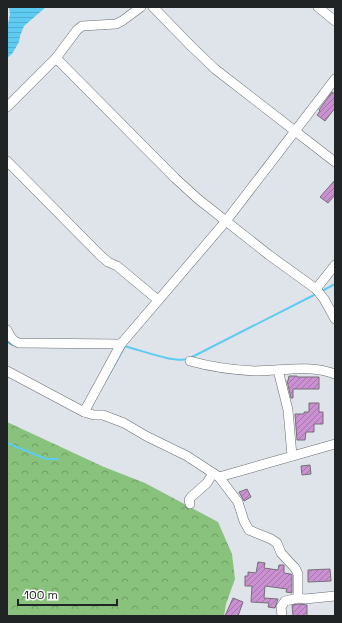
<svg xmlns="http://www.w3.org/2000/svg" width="342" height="623" font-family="'Space Grotesk',sans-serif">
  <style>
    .forest { fill: url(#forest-crowns) }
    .water { fill: url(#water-rules) }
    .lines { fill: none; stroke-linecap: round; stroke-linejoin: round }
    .stream { stroke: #5dcbf2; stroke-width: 2 }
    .building { fill: url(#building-hatch); stroke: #747075 }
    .minor-casing { stroke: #676c70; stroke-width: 10 }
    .minor { stroke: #fff; stroke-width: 9 }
  </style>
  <defs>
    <pattern id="forest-crowns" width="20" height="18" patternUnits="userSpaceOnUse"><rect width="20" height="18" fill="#89c27c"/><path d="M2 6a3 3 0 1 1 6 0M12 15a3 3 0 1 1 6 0" fill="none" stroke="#709d65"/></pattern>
    <pattern id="water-rules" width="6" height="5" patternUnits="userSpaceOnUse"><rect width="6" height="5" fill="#5dcbf2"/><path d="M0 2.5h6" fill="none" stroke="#51aecf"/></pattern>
    <pattern id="building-hatch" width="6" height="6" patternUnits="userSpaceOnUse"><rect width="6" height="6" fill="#ca90d2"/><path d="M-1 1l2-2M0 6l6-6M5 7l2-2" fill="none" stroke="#a475aa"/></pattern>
  </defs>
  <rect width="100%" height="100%" fill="#dee4e9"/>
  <!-- forest -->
  <path class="forest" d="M 7,422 L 104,467 L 145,483 L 218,522 L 232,554 L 235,579 L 226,604 L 224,616 L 7,616 Z"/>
  <!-- water -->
  <path class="water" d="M 9,7 L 46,7 L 24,26 L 20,36 L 19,42 L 12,54 L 7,58 L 7,29 L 10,14 Z"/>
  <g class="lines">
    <!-- stream -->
    <g class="stream">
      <path d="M 322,291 L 335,284"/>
      <path d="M 7,342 L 13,345"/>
      <path d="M 124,346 C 140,350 174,363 188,359"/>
      <path d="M 192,357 L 316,294"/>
      <path d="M 106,380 L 125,346"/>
      <path d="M 7,443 L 46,459 L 58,459"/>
    </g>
  </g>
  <!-- building -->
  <g class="building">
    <path d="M 332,92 L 335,94 L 335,108 L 325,121 L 317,115 L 320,111 L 319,110 Z"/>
    <path d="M 335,180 L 335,195 L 328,203 L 320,197 Z"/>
    <path d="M 289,376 L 297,376 L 297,377 L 319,377 L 319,389 L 293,389 L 293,398 L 291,398 L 287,381 L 288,381 Z"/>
    <path d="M 309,403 L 319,403 L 319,412 L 323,412 L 323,424 L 314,424 L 314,432 L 306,432 L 305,440 L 297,440 L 295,414 L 304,414 L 304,412 L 309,412 Z"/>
    <path d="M 310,465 L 311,474 L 302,475 L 301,466 Z"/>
    <path d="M 247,489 L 251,497 L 244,501 L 239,492 Z"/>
    <path d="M 258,562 L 265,563 L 264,568 L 278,570 L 279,565 L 284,565 L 284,573 L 291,574 L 292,575 L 292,593 L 286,592 L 287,589 L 265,586 L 264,598 L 278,599 L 275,608 L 268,607 L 269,603 L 251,602 L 252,586 L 245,586 L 245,576 L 248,576 L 248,572 L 256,573 Z"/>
    <path d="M 330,569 L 331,581 L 308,582 L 308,570 Z"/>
    <path d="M 233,598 L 243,602 L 238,616 L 225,616 Z"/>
    <path d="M 298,604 L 307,605 L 307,616 L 293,616 L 292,605 Z"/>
  </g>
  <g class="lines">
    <defs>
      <g id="minor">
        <path d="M 153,7 L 192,47 L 215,69 L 335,162"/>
        <path d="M 318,7 L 335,21"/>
        <path d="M 56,58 L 175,178 L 198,199 L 269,255 L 316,289 L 324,299 L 335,319"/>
        <path d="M 7,107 L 56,58 L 77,30 L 82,26 L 116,24 L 122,21 L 141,7"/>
        <path d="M 7,161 L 100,255 L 108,262 L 117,266 L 158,300"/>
        <path d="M 316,289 L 335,265"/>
        <path d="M 7,330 C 10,336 12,341 19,343 L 121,344"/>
        <path d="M 190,361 C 211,367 233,370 255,371 C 281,371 310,364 335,374"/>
        <path d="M 278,370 L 288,410 L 292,456"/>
        <path d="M 7,371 L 84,412 L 94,415 L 103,415 L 124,423 L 146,436 L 187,456 L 219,477 L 238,502 L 244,521 L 249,530 L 271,539 L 277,543 L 281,553 L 295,568 L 298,574 L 298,598 L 285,601 L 281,607 L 282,616"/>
        <path d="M 84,412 L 121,344 L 226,221 L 335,79"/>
        <path d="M 219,477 L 335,444"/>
        <path d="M 190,504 L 189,500 L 191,497 L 207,483 L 213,473"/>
        <path d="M 298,598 L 305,599 L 335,596"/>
      </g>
    </defs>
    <!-- minor casing -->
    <use href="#minor" class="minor-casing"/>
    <!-- minor -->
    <use href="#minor" class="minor"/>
  </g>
  <!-- border -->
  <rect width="342" height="623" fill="none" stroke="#212425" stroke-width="16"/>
  <!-- scale -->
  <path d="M18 599v6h99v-6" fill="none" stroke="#212425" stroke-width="2"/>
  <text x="24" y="599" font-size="12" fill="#212425" stroke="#ffffff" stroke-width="3" paint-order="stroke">100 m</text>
</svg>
